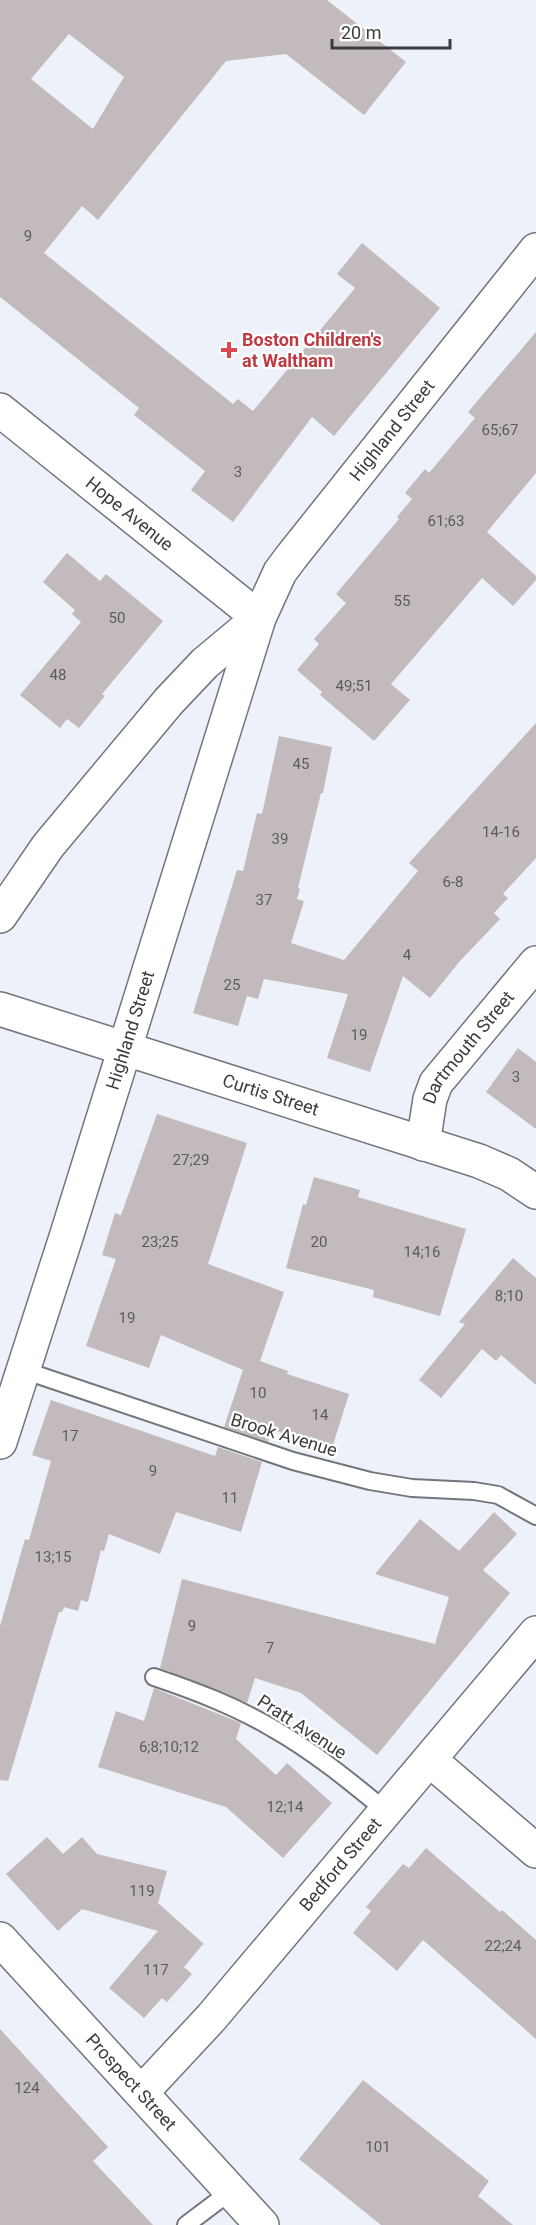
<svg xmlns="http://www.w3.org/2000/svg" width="536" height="2225" font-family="Roboto,sans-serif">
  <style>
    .building { fill: #c3babd; fill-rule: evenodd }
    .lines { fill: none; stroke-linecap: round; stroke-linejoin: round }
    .service-casing { stroke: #72767c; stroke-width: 20 }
    .minor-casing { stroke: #72767c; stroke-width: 36 }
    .tertiary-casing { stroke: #72767c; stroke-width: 36 }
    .service { stroke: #fff; stroke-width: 16 }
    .minor { stroke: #fff; stroke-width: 33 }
    .tertiary { stroke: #fff; stroke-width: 33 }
    .health-dot { fill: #e0444e; stroke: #fff; stroke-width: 2 }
    .labels { text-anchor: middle; stroke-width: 4.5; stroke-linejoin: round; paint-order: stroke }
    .number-label { font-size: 15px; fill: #5c5c5e }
    .health-label { font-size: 18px; font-weight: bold; fill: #be3a42; stroke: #fff; text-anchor: start }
    .street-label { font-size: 18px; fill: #3a3c3e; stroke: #fff }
  </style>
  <rect width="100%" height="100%" fill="#edf1f9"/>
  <!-- building -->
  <g class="building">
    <path d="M 0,0 L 327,0 L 406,62 L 364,115 L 286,54 L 226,61 L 98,220 L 82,206 L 44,253 L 233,404 L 238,399 L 253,411 L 355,288 L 337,274 L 362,243 L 440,308 L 334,436 L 312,417 L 233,522 L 191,490 L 205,471 L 134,415 L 139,408 L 0,297 ZM 69,34 L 124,77 L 93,129 L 31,79 Z"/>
    <path d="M 536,332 L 536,473 L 487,532 L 536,576 L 536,580 L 513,606 L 482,578 L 391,684 L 410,700 L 374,741 L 320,695 L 322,692 L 297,670 L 319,644 L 314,639 L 346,603 L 336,594 L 399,519 L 397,517 L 412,499 L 405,493 L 425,469 L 429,473 L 475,418 L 468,412 Z"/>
    <path d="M 67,553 L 100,581 L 106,574 L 163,621 L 102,694 L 105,696 L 79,728 L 67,719 L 60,728 L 20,695 L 81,622 L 72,614 L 75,610 L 43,582 Z"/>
    <path d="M 536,723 L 536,858 L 503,894 L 508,898 L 494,913 L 500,919 L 460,961 L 430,998 L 403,976 L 370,1072 L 327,1058 L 348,994 L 264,979 L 258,999 L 247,996 L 238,1026 L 193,1013 L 237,870 L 243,871 L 257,813 L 262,814 L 279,736 L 332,747 L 323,793 L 321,793 L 298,888 L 300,889 L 297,899 L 304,901 L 291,943 L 344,960 L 418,871 L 409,863 Z"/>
    <path d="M 518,1048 L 536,1062 L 536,1129 L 486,1092 Z"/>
    <path d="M 157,1114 L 247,1143 L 208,1264 L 284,1292 L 260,1361 L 288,1371 L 287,1374 L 349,1394 L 332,1448 L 272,1430 L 268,1442 L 224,1427 L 243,1370 L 161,1335 L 149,1368 L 86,1346 L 116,1259 L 102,1255 L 115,1213 L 121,1215 Z"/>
    <path d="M 314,1177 L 360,1190 L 358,1197 L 466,1229 L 440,1316 L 373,1297 L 374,1290 L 286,1268 L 303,1204 L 306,1205 Z"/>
    <path d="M 513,1258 L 536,1278 L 536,1385 L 501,1355 L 496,1361 L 482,1349 L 441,1398 L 419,1380 L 465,1324 L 459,1322 Z"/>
    <path d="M 51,1400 L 215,1456 L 218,1447 L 262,1462 L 241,1532 L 176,1512 L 160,1554 L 109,1534 L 104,1551 L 101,1550 L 88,1602 L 81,1600 L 78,1611 L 64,1607 L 62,1612 L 59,1612 L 8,1781 L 0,1780 L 0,1626 L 25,1539 L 29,1540 L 51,1461 L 32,1455 Z"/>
    <path d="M 494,1512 L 517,1534 L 483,1570 L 510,1593 L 377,1755 L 301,1693 L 255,1678 L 247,1703 L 160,1668 L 182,1579 L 435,1644 L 449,1597 L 375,1574 L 420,1519 L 459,1551 Z"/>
    <path d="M 154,1688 L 241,1723 L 236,1739 L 276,1775 L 287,1763 L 332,1803 L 283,1858 L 226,1807 L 98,1767 L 116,1711 L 144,1721 Z"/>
    <path d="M 47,1837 L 63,1854 L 82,1837 L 97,1854 L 167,1871 L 158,1903 L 205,1945 L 203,1944 L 184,1967 L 192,1974 L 167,2002 L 162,1998 L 144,2018 L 109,1988 L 158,1931 L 82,1909 L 58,1931 L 6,1874 Z"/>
    <path d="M 426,1848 L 500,1912 L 502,1910 L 536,1940 L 536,2039 L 423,1940 L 397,1971 L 353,1933 L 371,1911 L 366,1907 L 403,1864 L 409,1868 Z"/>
    <path d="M 0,2029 L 108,2147 L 93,2161 L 153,2225 L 0,2225 Z"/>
    <path d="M 363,2080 L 489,2181 L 478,2196 L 513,2225 L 381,2225 L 299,2159 Z"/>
  </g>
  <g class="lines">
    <defs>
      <g id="service">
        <path d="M 23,1370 L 293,1461 L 370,1481 L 412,1488 L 474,1491 L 498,1495 L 536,1516"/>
        <path d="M 154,1677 C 195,1691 235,1706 272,1728 C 313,1751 351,1782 387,1812"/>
        <path d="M 186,2225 L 231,2191"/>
      </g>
      <g id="minor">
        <path id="s1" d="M 0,410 L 259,618 L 205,663 L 169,701 L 48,846 L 0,916"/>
        <path id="s2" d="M 0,1009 L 479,1161 L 509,1174 L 536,1192"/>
        <path id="s3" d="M 423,1144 L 430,1099 L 436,1083 L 536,963"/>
        <path d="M 430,1760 L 536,1851"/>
        <path id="s4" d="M 142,2092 L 211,2018 L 536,1633"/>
      </g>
      <g id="tertiary">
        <path id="s5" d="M 0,1442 L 67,1234 L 259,618 L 280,572 L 292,556 L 536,250"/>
        <path id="s6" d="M 0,1939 L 262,2225"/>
      </g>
    </defs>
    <!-- service casing -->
    <use href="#service" class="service-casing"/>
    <!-- minor casing -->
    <use href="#minor" class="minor-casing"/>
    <!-- tertiary casing -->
    <use href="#tertiary" class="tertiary-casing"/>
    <!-- service -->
    <use href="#service" class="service"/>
    <!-- minor -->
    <use href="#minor" class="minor"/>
    <!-- tertiary -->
    <use href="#tertiary" class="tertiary"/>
  </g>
  <!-- markers -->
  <path class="health-dot" d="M226 341h6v6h6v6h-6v6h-6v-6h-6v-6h6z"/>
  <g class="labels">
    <!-- number labels -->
    <g class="number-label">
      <text x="28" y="241">9</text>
      <text x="500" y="435">65;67</text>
      <text x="238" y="477">3</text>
      <text x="446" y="526">61;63</text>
      <text x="402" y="606">55</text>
      <text x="117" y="623">50</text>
      <text x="58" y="680">48</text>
      <text x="354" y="691">49;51</text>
      <text x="301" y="769">45</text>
      <text x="501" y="837">14-16</text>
      <text x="280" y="844">39</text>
      <text x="453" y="887">6-8</text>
      <text x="264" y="905">37</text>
      <text x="407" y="960">4</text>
      <text x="232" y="990">25</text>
      <text x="359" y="1040">19</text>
      <text x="516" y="1082">3</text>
      <text x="191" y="1165">27;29</text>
      <text x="160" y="1247">23;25</text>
      <text x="319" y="1247">20</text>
      <text x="422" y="1257">14;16</text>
      <text x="509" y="1301">8;10</text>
      <text x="127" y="1323">19</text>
      <text x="258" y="1398">10</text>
      <text x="320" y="1420">14</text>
      <text x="70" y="1441">17</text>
      <text x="153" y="1476">9</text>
      <text x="230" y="1503">11</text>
      <text x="53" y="1562">13;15</text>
      <text x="192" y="1631">9</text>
      <text x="270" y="1653">7</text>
      <text x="169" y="1752">6;8;10;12</text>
      <text x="285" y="1812">12;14</text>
      <text x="142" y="1896">119</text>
      <text x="503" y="1951">22;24</text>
      <text x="156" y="1975">117</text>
      <text x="27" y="2093">124</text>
      <text x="378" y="2152">101</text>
    </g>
    <!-- health labels -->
    <g class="health-label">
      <text x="242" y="346">Boston Children's<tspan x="242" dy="21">at Waltham</tspan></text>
    </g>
    <!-- street labels -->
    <g class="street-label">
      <text dy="6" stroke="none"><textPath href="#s5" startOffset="1095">Highland Street</textPath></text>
      <text dy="6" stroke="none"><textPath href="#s1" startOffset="166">Hope Avenue</textPath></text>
      <text dy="6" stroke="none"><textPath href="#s5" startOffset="432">Highland Street</textPath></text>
      <text dy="6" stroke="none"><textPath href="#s3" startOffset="110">Dartmouth Street</textPath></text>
      <text dy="6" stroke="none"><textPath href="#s2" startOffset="284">Curtis Street</textPath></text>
      <text transform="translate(284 1435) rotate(17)" y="6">Brook Avenue</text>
      <text transform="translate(302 1727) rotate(33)" y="6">Pratt Avenue</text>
      <text dy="6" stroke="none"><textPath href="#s4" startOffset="302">Bedford Street</textPath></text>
      <text dy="6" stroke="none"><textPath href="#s6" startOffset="194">Prospect Street</textPath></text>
    </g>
  </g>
  <!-- scale -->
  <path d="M332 39v9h118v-9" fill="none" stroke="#3a3c3e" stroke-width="3"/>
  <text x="341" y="39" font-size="18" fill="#3a3c3e" stroke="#ffffff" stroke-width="4.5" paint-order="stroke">20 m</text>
</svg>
